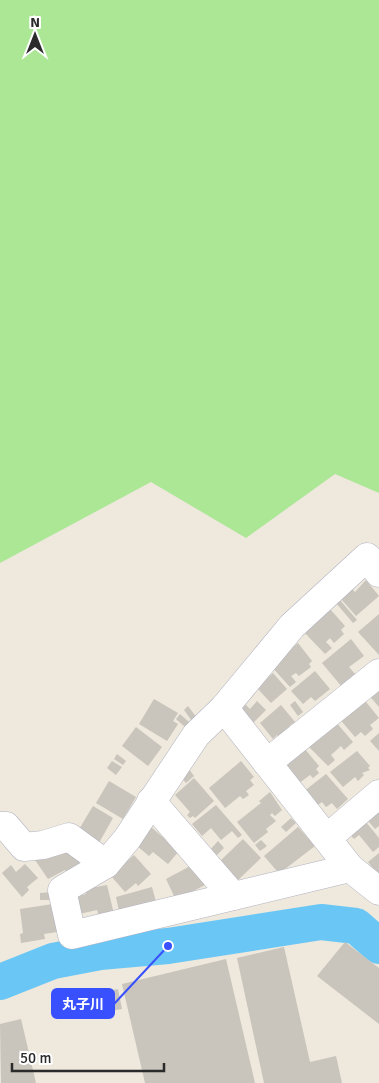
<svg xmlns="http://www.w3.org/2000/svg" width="379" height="1083" font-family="Signika,'Noto Sans JP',sans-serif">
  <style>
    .green { fill: #ace796 }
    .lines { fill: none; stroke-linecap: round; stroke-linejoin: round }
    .river { stroke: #6ac7f5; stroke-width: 36 }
    .building { fill: #c9c5bc }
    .minor-casing { stroke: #b1b2c0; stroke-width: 29 }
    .minor { stroke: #fff; stroke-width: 28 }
    .leader { fill: none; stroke: #3950ff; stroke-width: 2 }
    .callout-dot { fill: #3950ff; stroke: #fff; stroke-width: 2 }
    .callout { fill: #3950ff; stroke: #3950ff; stroke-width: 2 }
    .callout-label { font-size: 14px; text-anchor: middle; font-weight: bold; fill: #fff }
  </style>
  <rect width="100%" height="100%" fill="#eee8dd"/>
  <!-- green -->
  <path class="green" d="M 0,0 L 379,0 L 379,493 L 335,474 L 246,538 L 151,482 L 0,563 Z"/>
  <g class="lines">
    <!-- river -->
    <path class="river" d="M 0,982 L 53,961 L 100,952 L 168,946 L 321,922 L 356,926 L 379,946"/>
  </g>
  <!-- building -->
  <g class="building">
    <path d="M 366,580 L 379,596 L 356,616 L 341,599 L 352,589 L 355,592 Z"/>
    <path d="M 340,600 L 357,620 L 353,623 L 336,603 Z"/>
    <path d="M 330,609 L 345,626 L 341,630 L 344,634 L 334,643 L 330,638 L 326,642 L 332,648 L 325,654 L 303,631 Z"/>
    <path d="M 379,614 L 379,655 L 358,632 Z"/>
    <path d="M 351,639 L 364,656 L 349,667 L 356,675 L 342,687 L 322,663 Z"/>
    <path d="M 298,643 L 312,661 L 309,664 L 311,667 L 299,676 L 296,673 L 291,676 L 296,682 L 290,687 L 270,665 Z"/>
    <path d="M 315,671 L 330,689 L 315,701 L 311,697 L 303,704 L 291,691 Z"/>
    <path d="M 273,673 L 287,689 L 271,703 L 257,688 Z"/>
    <path d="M 379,685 L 379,707 L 367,693 Z"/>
    <path d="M 362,697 L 379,718 L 370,725 L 373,729 L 365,736 L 361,732 L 355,737 L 338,717 Z"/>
    <path d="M 154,699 L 178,713 L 173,721 L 178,724 L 167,741 L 139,724 Z"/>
    <path d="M 257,701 L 266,710 L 249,727 L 235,713 L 245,704 L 250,709 Z"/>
    <path d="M 295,701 L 303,712 L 298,716 L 290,705 Z"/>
    <path d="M 281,705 L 295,722 L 289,726 L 291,728 L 284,732 L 286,734 L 280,739 L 277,735 L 273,739 L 260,723 Z"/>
    <path d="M 188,706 L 197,718 L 192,721 L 184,710 Z"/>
    <path d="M 180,714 L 189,722 L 185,727 L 176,719 Z"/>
    <path d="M 335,721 L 353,742 L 344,750 L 341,746 L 331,755 L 335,760 L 328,766 L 307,745 Z"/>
    <path d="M 136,727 L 162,747 L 148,766 L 122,746 Z"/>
    <path d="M 379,733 L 379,751 L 370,741 Z"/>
    <path d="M 304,748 L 319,766 L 316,769 L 319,773 L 313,778 L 310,775 L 298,784 L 283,766 Z"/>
    <path d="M 357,751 L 370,766 L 368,768 L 370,770 L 362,773 L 364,775 L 358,781 L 355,777 L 343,787 L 330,772 Z"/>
    <path d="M 117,754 L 126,761 L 123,765 L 114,759 Z"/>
    <path d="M 112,761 L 122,767 L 116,775 L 107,768 Z"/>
    <path d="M 241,761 L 254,777 L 250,780 L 254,785 L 246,791 L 249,795 L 243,799 L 240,796 L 225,808 L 209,788 Z"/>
    <path d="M 186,765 L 194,776 L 186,783 L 177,773 Z"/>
    <path d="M 326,774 L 348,799 L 337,809 L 332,803 L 326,807 L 322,802 L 315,807 L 303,792 Z"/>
    <path d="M 194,778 L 214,801 L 195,818 L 193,816 L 190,818 L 187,815 L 190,812 L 175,795 Z"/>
    <path d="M 109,781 L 136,797 L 123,819 L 96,803 Z"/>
    <path d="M 270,792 L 282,810 L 275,816 L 272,813 L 270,815 L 276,821 L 266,829 L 268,832 L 254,843 L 237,822 L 261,803 L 259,801 Z"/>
    <path d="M 379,803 L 379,826 L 375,829 L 364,816 Z"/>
    <path d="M 216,805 L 242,835 L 238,838 L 232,831 L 221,840 L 211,828 L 202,836 L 192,824 Z"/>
    <path d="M 93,806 L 113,818 L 96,848 L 75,836 Z"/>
    <path d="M 361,816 L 379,838 L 379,847 L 373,852 L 359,835 L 354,839 L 345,829 Z"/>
    <path d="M 291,818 L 296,823 L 286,832 L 281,827 Z"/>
    <path d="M 151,827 L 179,851 L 168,864 L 153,852 L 149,856 L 136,845 Z"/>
    <path d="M 298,827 L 315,846 L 285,869 L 283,878 L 264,856 Z"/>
    <path d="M 243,839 L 261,858 L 235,883 L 218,863 Z"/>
    <path d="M 261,840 L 267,846 L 260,851 L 255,845 Z"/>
    <path d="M 218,841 L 224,848 L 214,858 L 208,852 Z"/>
    <path d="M 68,848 L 72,857 L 76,854 L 82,867 L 68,874 L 65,870 L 48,879 L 35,860 L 51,852 Z"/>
    <path d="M 379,853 L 379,876 L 368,862 Z"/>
    <path d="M 134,855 L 151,874 L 138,886 L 136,883 L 125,892 L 111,876 Z"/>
    <path d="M 25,864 L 38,878 L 27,887 L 29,890 L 22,897 L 2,873 L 11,865 L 16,872 Z"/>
    <path d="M 194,864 L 205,885 L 176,900 L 166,879 Z"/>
    <path d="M 107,885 L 114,914 L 99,918 L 97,910 L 75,915 L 75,897 L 86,894 L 85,889 Z"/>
    <path d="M 152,887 L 156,902 L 119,911 L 116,897 Z"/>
    <path d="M 52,892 L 53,900 L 40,900 L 40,893 Z"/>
    <path d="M 53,904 L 57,932 L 44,934 L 45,939 L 21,943 L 20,934 L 23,933 L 20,909 Z"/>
    <path d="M 345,942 L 379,968 L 379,1024 L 317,976 Z"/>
    <path d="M 284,947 L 310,1062 L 336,1056 L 342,1083 L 264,1083 L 237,958 Z"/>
    <path d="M 226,959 L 255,1083 L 145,1083 L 122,984 Z"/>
    <path d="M 118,989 L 122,1009 L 105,1012 L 100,993 Z"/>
    <path d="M 21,1019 L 36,1083 L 1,1083 L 0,1024 Z"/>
  </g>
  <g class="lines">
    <defs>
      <g id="minor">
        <path d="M 224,708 L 350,868 L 379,891"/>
        <path d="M 267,763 L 379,673"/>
        <path d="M 151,801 L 233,896"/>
        <path d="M 0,826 L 6,826 L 24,847 L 43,845 L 69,837 L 106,864"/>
        <path d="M 327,838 L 379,794"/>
        <path d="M 350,868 L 72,935 L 62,890 L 106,864 L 127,839 L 196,735 L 224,708 L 292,626 L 367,557 L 379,573"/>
      </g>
    </defs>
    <!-- minor casing -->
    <use href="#minor" class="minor-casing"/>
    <!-- minor -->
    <use href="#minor" class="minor"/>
  </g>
  <!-- callouts -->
  <path class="leader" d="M168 946L114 1004"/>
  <circle class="callout-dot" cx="168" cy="946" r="5"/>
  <rect class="callout" x="52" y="989" width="62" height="29" rx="5"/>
  <g class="callout-label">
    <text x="83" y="1009">丸子川</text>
  </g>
  <!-- north arrow -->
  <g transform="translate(35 35)" stroke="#ffffff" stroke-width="4" paint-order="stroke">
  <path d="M0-4L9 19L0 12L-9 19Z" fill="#2b2b2b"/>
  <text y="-8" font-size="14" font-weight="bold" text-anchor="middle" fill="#2b2b2b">N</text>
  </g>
  <!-- scale -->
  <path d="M12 1063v8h152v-8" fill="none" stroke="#2b2b2b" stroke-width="2.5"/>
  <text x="20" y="1063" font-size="15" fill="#2b2b2b" stroke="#ffffff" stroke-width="4" paint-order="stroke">50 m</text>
</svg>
